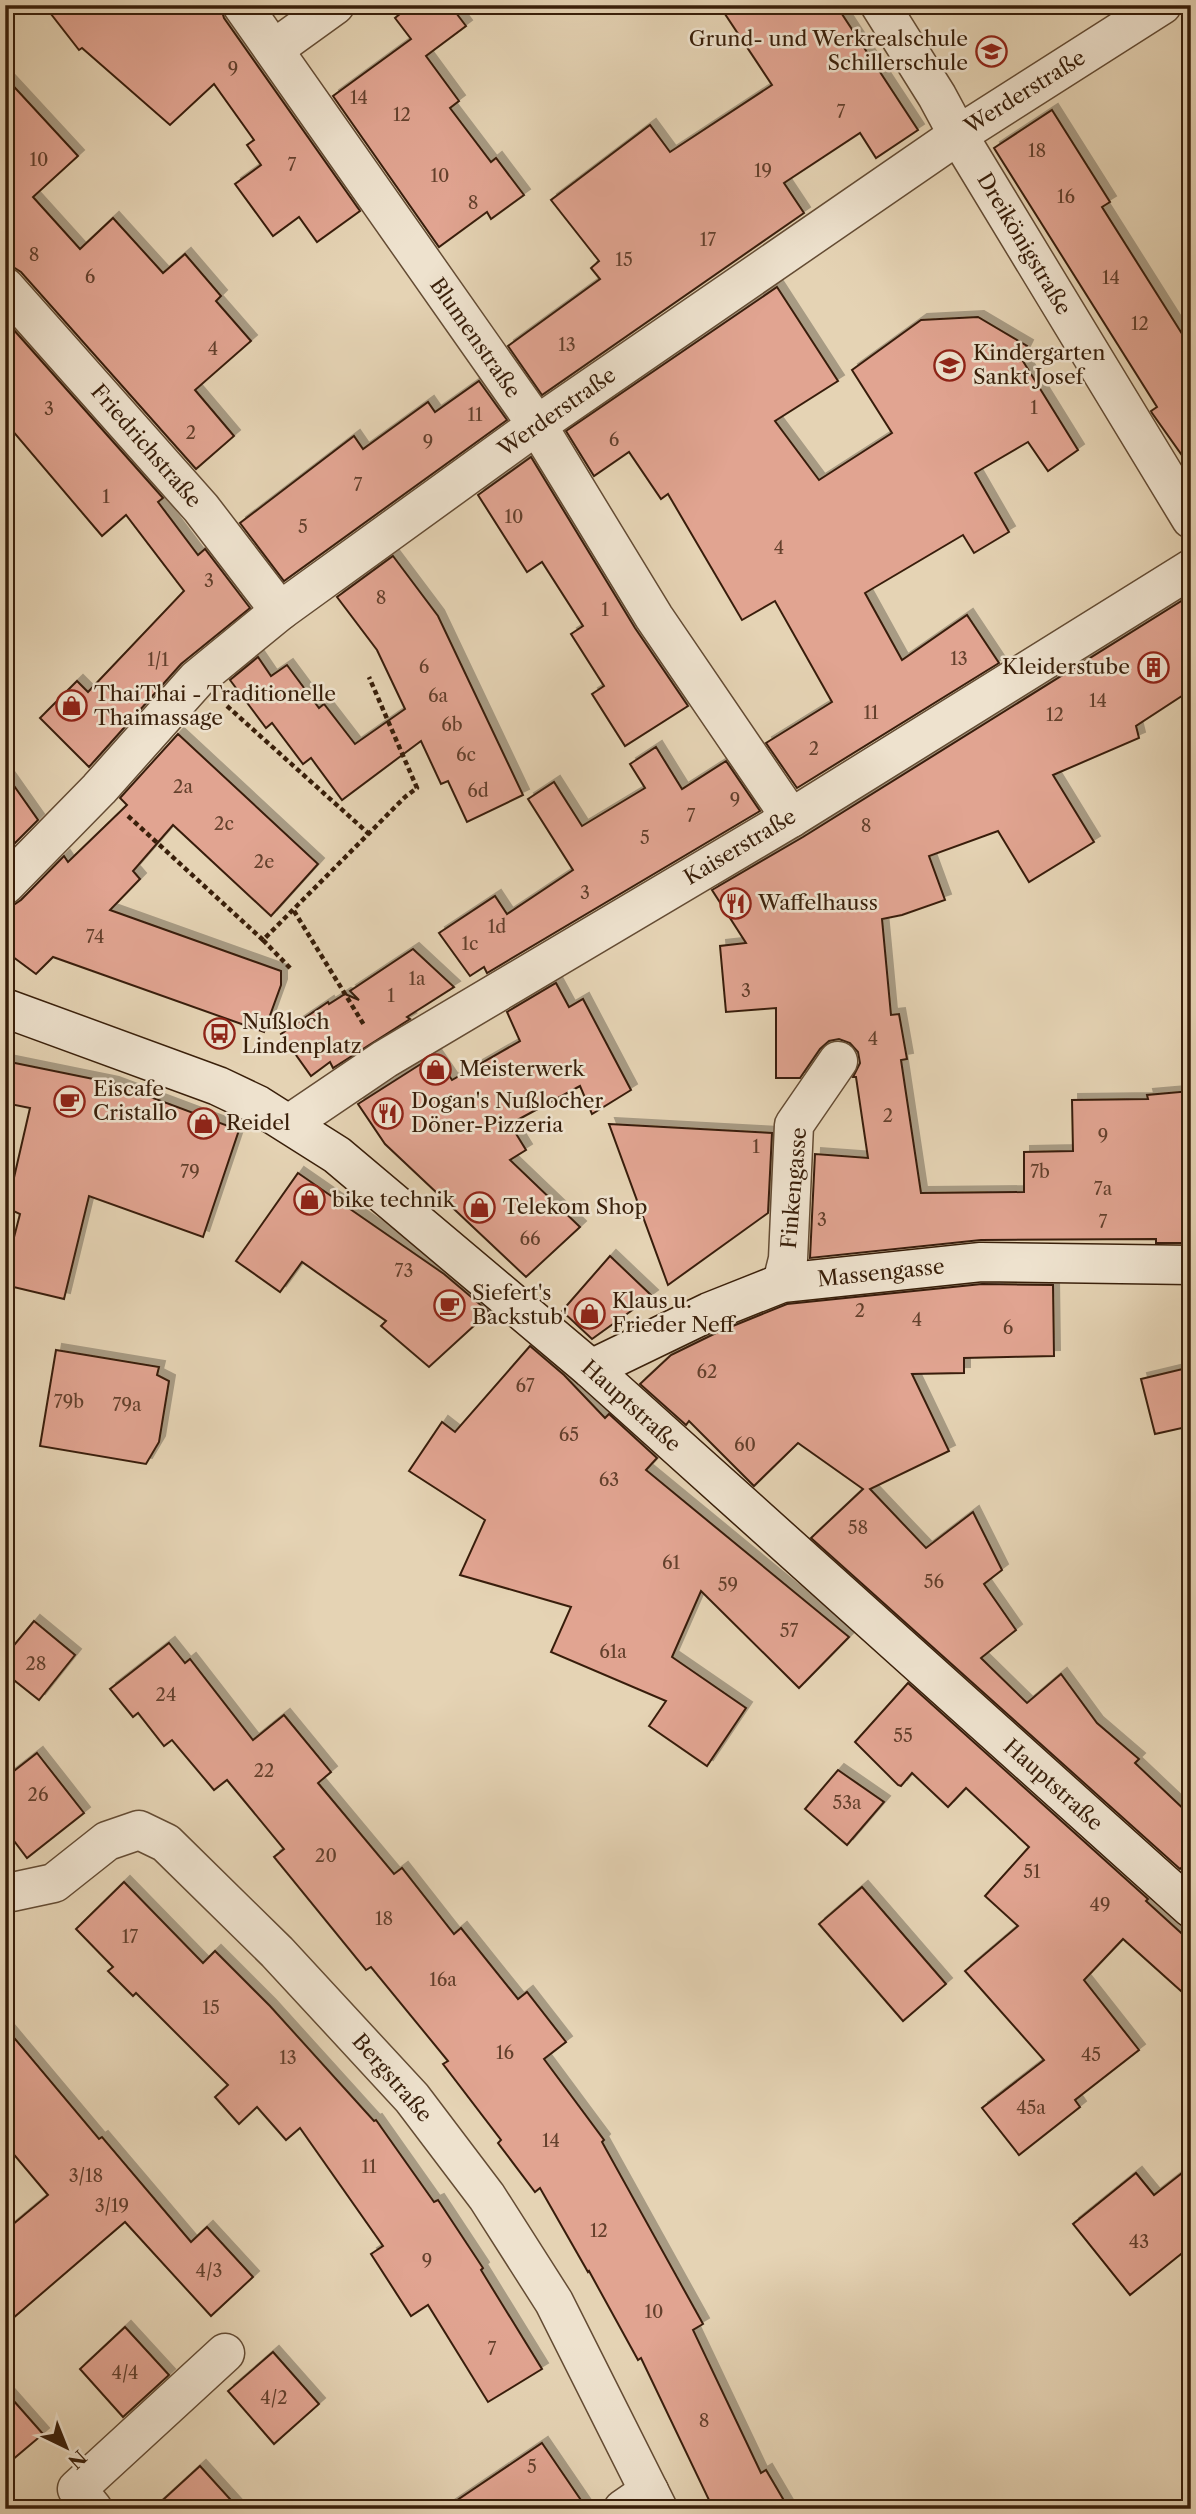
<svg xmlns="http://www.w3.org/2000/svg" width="1196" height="2514" font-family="'Libre Caslon Text',serif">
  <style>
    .building { fill: #e1a491; stroke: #391f0a; stroke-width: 2; filter: url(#shadow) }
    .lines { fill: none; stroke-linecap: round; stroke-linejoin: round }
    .street-casing { stroke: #644c34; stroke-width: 41 }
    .secondary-casing { stroke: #391f0a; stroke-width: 41 }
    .path { stroke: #391f0a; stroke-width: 4.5; stroke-dasharray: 5 3.5; stroke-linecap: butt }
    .street { stroke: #eee2ce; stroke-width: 38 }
    .secondary { stroke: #eee2ce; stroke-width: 38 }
    .labels { text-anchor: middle; stroke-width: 5; stroke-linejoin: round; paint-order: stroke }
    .number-label { font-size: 18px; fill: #63402c }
    .poi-label { font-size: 21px; fill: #391f0a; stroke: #eee2ce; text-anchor: start }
    .street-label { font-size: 21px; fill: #391f0a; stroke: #eee2ce }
  </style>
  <defs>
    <filter id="shadow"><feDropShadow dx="6" dy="-6" stdDeviation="0" flood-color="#0004"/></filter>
  </defs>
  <rect width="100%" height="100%" fill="#e5d3b4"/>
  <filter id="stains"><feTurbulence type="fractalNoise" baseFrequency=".00286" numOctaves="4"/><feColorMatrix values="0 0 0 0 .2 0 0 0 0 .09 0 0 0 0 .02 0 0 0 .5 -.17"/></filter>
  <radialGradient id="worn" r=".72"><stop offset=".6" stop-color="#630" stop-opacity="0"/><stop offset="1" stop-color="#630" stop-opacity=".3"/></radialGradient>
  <!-- building -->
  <g class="building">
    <path d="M 44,5 L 220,5 L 224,18 L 360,211 L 317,242 L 299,217 L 273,236 L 235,184 L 261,165 L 247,145 L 254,140 L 214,84 L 170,125 L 82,48 L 79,50 Z"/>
    <path d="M 411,5 L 450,5 L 466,26 L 426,56 L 459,101 L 450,108 L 491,162 L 496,158 L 524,195 L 491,219 L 487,212 L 439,247 L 333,96 L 411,39 L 395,18 Z"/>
    <path d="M 719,5 L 836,5 L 918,130 L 876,158 L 860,133 L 784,183 L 804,213 L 542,395 L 508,346 L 600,279 L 591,268 L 599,261 L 551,200 L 650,125 L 670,152 L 772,85 Z"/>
    <path d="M 5,77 L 78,156 L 33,197 L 80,249 L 113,218 L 163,273 L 185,254 L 221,296 L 216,301 L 251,341 L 195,390 L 234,436 L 196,469 L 21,272 L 13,267 L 5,266 Z"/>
    <path d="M 1052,110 L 1110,202 L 1102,207 L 1191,348 L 1191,468 L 1152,413 L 1151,411 L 1157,407 L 994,148 Z"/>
    <path d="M 777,287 L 838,381 L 775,421 L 819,480 L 892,433 L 852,370 L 921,320 L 978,317 L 1027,346 L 1021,358 L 1078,450 L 1048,471 L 1028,442 L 975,473 L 1009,532 L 974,553 L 963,535 L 865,593 L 902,660 L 967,615 L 999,663 L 797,788 L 766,743 L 832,702 L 775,601 L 742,620 L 668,494 L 661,499 L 629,452 L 594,476 L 566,431 Z"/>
    <path d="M 5,320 L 163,498 L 158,502 L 198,555 L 205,549 L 250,608 L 181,664 L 89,767 L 40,718 L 77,681 L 88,692 L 184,591 L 126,515 L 102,536 L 5,422 Z"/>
    <path d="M 479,381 L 507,420 L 284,581 L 240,523 L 354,436 L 363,449 L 428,402 L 435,412 Z"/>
    <path d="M 531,457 L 635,628 L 688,706 L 625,746 L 592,694 L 604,686 L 571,634 L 583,626 L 542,562 L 527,572 L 478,495 Z"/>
    <path d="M 393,556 L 438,616 L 523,795 L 467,822 L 448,781 L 441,784 L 421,741 L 342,800 L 311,758 L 303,764 L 272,723 L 266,728 L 230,680 L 258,657 L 271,676 L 287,665 L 319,708 L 324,704 L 355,744 L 405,709 L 377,650 L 337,597 Z"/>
    <path d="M 1191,595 L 1191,690 L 1136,726 L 1139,738 L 1053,775 L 1094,842 L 1029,882 L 998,831 L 929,856 L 945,900 L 902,915 L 882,919 L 891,1015 L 899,1014 L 907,1059 L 901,1060 L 921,1193 L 1024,1192 L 1024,1152 L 1073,1151 L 1072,1100 L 1148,1099 L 1147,1095 L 1191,1091 L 1191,1243 L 1156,1243 L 1156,1239 L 981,1240 L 810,1258 L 815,1154 L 868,1158 L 856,1077 L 853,1077 L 860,1063 L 858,1052 L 850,1043 L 839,1039 L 829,1041 L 820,1049 L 800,1078 L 776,1078 L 776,1008 L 726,1012 L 720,946 L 746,943 L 712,890 L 803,837 Z"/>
    <path d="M 178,734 L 318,864 L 271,916 L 173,825 L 133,871 L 140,879 L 110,910 L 281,971 L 281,985 L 264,1032 L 53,957 L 36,974 L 5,951 L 5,906 L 12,906 L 21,900 L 64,856 L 68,862 L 127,805 L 120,798 Z"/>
    <path d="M 656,747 L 682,789 L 726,761 L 760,811 L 487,973 L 484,967 L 470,976 L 439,933 L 495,896 L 507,914 L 573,870 L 528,799 L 554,782 L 582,826 L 645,788 L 630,764 Z"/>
    <path d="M 5,773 L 38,820 L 5,853 Z"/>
    <path d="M 413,949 L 454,987 L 407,1017 L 410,1019 L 333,1068 L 330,1062 L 311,1076 L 281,1034 L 328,1002 L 329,1004 L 345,994 L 359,1000 L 350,991 Z"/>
    <path d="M 556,983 L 569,1007 L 583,999 L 631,1090 L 592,1114 L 580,1086 L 510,1124 L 526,1150 L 510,1160 L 580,1227 L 526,1277 L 385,1144 L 358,1104 L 435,1055 L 452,1080 L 520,1041 L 507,1012 Z"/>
    <path d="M 5,1061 L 113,1083 L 239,1130 L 203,1237 L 89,1196 L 64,1299 L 5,1285 L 5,1272 L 20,1214 L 7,1208 L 30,1108 L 5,1103 Z"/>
    <path d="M 609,1124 L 772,1133 L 768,1213 L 668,1285 Z"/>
    <path d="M 298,1173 L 444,1274 L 489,1312 L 429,1367 L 381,1326 L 386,1321 L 302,1262 L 280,1292 L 236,1261 Z"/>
    <path d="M 610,1256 L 652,1296 L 592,1339 L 562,1311 Z"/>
    <path d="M 982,1284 L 1053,1285 L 1054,1356 L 964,1358 L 964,1373 L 912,1374 L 949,1451 L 870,1489 L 926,1548 L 973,1512 L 1002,1570 L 984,1584 L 1016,1630 L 981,1658 L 1027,1703 L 1061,1674 L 1097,1723 L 1139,1759 L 1135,1763 L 1191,1816 L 1191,1859 L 1180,1869 L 811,1538 L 863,1489 L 798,1443 L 754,1486 L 689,1421 L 686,1425 L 640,1384 L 671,1355 L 718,1332 L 787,1304 Z"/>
    <path d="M 530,1346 L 564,1375 L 605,1418 L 609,1414 L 657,1458 L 646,1470 L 849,1637 L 799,1688 L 701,1591 L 672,1657 L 746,1708 L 707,1766 L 649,1726 L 666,1701 L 551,1652 L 571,1607 L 460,1575 L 485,1520 L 409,1471 L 442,1422 L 455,1432 Z"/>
    <path d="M 56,1350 L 159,1367 L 157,1375 L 169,1381 L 159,1442 L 146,1464 L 40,1446 Z"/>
    <path d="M 1191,1367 L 1191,1426 L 1155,1434 L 1141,1379 Z"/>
    <path d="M 34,1621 L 75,1655 L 39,1700 L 5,1673 L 5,1656 Z"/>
    <path d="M 169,1643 L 185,1663 L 190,1659 L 253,1740 L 284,1715 L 331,1772 L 318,1783 L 394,1874 L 402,1868 L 454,1934 L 461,1928 L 518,1999 L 527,1992 L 566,2042 L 544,2059 L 604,2140 L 602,2142 L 703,2324 L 693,2330 L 761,2473 L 766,2470 L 789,2509 L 698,2509 L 710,2502 L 641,2358 L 638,2360 L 589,2271 L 588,2272 L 540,2188 L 535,2192 L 498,2143 L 501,2140 L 443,2064 L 448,2061 L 371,1967 L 366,1970 L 274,1857 L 284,1849 L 227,1780 L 214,1790 L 172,1740 L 164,1746 L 138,1713 L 133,1717 L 110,1689 Z"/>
    <path d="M 908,1683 L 1148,1899 L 1146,1901 L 1191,1942 L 1191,2000 L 1123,1939 L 1084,1980 L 1139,2050 L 1075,2100 L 1080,2107 L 1019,2155 L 982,2108 L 1044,2060 L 965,1971 L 1018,1926 L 985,1896 L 1029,1847 L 966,1788 L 948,1807 L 912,1773 L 901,1786 L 898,1785 L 855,1742 Z"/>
    <path d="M 37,1753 L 84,1813 L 27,1858 L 5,1829 L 5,1778 Z"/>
    <path d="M 838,1770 L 884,1802 L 847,1845 L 805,1809 Z"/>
    <path d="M 124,1882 L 203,1963 L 215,1951 L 270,2006 L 374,2121 L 376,2120 L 434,2202 L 438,2200 L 483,2268 L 481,2270 L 542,2369 L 488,2402 L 428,2305 L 411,2316 L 371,2254 L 383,2246 L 300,2128 L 286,2140 L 257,2107 L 239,2124 L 215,2097 L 228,2085 L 136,1993 L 133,1996 L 108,1971 L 113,1967 L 76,1929 Z"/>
    <path d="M 862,1887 L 946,1984 L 903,2021 L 819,1924 Z"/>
    <path d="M 5,2027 L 99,2139 L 102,2137 L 191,2242 L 207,2227 L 253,2277 L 211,2316 L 125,2222 L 5,2325 L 5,2231 L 48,2195 L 5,2144 Z"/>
    <path d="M 1191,2166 L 1191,2246 L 1130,2295 L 1073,2224 L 1136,2173 L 1154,2195 Z"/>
    <path d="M 125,2327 L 169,2375 L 123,2417 L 80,2369 Z"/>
    <path d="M 273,2352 L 319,2404 L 274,2444 L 228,2391 Z"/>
    <path d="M 5,2391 L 43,2434 L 5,2466 Z"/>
    <path d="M 542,2443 L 587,2509 L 444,2509 Z"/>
    <path d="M 200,2466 L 239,2509 L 153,2509 Z"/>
  </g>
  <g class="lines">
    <defs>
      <g id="street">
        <path d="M 242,5 L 537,425 L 654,617 L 791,818"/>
        <path d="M 880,5 L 937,96 L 958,135 L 1191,519"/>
        <path d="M 274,49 L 335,5"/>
        <path d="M 5,287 L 201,508 L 280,611"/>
        <path d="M 5,885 L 99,789 L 197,679 L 280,611 L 537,425 L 958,135 L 1162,5"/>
        <path d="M 289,1124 L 385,1059 L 791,818 L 1191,569"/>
        <path d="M 782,1283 L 788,1259 L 794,1125 L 838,1061"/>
        <path d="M 5,1889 L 12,1892 L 54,1883 L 107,1841 L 139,1830 L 166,1843 L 277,1952 L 412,2098 L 487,2197 L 554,2302 L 658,2509"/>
        <path d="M 93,2509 L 77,2489 L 225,2353"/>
        <path d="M 623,2509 L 649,2491"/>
      </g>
      <g id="secondary">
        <path d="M 5,1008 L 218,1086 L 258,1105 L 337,1155 L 591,1369 L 1191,1908"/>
        <path d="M 591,1369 L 709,1312 L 782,1283 L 981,1262 L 1191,1265"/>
      </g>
    </defs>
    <!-- street casing -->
    <use href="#street" class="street-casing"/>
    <!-- secondary casing -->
    <use href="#secondary" class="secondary-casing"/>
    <!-- path -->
    <g class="path">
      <path d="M 227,706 L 369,834"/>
      <path d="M 128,816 L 263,940 L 405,797 L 417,788 L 369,677"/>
      <path d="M 294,911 L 364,1025"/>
      <path d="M 263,940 L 292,970"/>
    </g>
    <!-- street -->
    <use href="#street" class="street"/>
    <!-- secondary -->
    <use href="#secondary" class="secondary"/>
  </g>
  <!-- icons -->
  <defs>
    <symbol id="school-ring" viewBox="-11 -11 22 22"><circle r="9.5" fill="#eee2ce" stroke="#8f2418" stroke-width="1.5"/><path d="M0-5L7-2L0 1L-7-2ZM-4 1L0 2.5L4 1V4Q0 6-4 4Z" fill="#8f2418"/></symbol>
    <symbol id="building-ring" viewBox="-11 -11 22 22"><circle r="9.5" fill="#eee2ce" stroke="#8f2418" stroke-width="1.5"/><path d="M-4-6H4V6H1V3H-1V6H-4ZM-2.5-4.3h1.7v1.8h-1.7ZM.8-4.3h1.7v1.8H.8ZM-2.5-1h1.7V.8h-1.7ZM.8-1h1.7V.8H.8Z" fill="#8f2418"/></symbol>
    <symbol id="shop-ring" viewBox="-11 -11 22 22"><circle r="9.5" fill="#eee2ce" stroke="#8f2418" stroke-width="1.5"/><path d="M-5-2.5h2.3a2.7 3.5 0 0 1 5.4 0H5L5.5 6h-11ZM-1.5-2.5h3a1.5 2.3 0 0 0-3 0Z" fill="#8f2418"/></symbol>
    <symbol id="restaurant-ring" viewBox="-11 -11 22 22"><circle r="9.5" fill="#eee2ce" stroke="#8f2418" stroke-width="1.5"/><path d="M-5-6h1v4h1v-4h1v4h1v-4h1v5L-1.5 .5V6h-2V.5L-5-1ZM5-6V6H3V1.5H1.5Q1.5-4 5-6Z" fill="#8f2418"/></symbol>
    <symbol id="bus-ring" viewBox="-11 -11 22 22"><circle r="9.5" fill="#eee2ce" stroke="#8f2418" stroke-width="1.5"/><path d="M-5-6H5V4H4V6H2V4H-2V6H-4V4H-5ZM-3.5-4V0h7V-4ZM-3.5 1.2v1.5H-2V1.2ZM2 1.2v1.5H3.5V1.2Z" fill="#8f2418"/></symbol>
    <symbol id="cafe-ring" viewBox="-11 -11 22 22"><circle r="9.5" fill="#eee2ce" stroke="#8f2418" stroke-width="1.5"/><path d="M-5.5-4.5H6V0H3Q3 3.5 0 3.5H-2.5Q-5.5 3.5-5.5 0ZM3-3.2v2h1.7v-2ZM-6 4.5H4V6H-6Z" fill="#8f2418"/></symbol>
  </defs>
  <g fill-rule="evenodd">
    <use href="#school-ring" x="974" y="34" width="35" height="35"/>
    <use href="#school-ring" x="932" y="348" width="35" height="35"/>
    <use href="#building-ring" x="1136" y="650" width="35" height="35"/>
    <use href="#shop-ring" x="54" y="688" width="35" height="35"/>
    <use href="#restaurant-ring" x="718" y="886" width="35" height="35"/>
    <use href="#bus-ring" x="202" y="1016" width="35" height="35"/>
    <use href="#shop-ring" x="418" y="1052" width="35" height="35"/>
    <use href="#cafe-ring" x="52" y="1084" width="35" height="35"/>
    <use href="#restaurant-ring" x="370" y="1096" width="35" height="35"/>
    <use href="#shop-ring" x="186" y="1106" width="35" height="35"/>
    <use href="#shop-ring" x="292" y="1182" width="35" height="35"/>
    <use href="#shop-ring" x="462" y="1190" width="35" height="35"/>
    <use href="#cafe-ring" x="432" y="1288" width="35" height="35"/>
    <use href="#shop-ring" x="572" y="1296" width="35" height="35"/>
  </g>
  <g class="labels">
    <!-- number labels -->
    <g class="number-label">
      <text x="233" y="75">9</text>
      <text x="359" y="104">14</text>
      <text x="841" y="118">7</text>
      <text x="402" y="121">12</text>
      <text x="1037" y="157">18</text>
      <text x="39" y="166">10</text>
      <text x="292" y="171">7</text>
      <text x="763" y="177">19</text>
      <text x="440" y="182">10</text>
      <text x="1066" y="203">16</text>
      <text x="473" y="209">8</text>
      <text x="708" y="246">17</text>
      <text x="34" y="261">8</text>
      <text x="624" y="266">15</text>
      <text x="90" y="283">6</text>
      <text x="1111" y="284">14</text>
      <text x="1140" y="330">12</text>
      <text x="567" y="351">13</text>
      <text x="213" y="355">4</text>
      <text x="1034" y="414">1</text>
      <text x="49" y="415">3</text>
      <text x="475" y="421">11</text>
      <text x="191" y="439">2</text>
      <text x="614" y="446">6</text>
      <text x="428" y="448">9</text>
      <text x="358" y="491">7</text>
      <text x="106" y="503">1</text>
      <text x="514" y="523">10</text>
      <text x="303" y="533">5</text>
      <text x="779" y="554">4</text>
      <text x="209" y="587">3</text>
      <text x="381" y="604">8</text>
      <text x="605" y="616">1</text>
      <text x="959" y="665">13</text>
      <text x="158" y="666">1/1</text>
      <text x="424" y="673">6</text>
      <text x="438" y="702">6a</text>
      <text x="1098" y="707">14</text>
      <text x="871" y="719">11</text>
      <text x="1055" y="721">12</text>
      <text x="452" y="731">6b</text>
      <text x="814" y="755">2</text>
      <text x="466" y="761">6c</text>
      <text x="183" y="793">2a</text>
      <text x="478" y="797">6d</text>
      <text x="735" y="806">9</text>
      <text x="691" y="822">7</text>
      <text x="224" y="830">2c</text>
      <text x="866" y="832">8</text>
      <text x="645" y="844">5</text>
      <text x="264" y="868">2e</text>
      <text x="585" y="899">3</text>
      <text x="497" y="933">1d</text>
      <text x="95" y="943">74</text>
      <text x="470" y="950">1c</text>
      <text x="417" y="985">1a</text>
      <text x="746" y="997">3</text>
      <text x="391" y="1002">1</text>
      <text x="873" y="1045">4</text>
      <text x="888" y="1122">2</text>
      <text x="1103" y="1142">9</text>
      <text x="756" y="1153">1</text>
      <text x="190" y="1178">79</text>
      <text x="1040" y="1178">7b</text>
      <text x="1103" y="1195">7a</text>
      <text x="822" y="1226">3</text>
      <text x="1103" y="1228">7</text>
      <text x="530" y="1245">66</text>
      <text x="404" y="1277">73</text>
      <text x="860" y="1317">2</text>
      <text x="917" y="1326">4</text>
      <text x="1008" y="1334">6</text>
      <text x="707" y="1378">62</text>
      <text x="525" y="1392">67</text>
      <text x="69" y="1408">79b</text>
      <text x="127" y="1411">79a</text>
      <text x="569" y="1441">65</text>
      <text x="745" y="1451">60</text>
      <text x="609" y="1486">63</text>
      <text x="858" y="1534">58</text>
      <text x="671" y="1569">61</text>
      <text x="934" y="1588">56</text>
      <text x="728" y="1591">59</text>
      <text x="789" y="1637">57</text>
      <text x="613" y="1658">61a</text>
      <text x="36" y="1670">28</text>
      <text x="166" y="1701">24</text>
      <text x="903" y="1742">55</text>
      <text x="264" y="1777">22</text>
      <text x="38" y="1801">26</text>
      <text x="847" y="1809">53a</text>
      <text x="326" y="1862">20</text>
      <text x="1032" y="1878">51</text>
      <text x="1100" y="1911">49</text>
      <text x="384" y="1925">18</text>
      <text x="130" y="1943">17</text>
      <text x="443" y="1986">16a</text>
      <text x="211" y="2014">15</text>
      <text x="505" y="2059">16</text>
      <text x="1091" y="2061">45</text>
      <text x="288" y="2064">13</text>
      <text x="1031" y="2114">45a</text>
      <text x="551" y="2147">14</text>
      <text x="369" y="2173">11</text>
      <text x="86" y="2182">3/18</text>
      <text x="112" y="2212">3/19</text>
      <text x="599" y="2237">12</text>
      <text x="1139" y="2248">43</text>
      <text x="427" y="2267">9</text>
      <text x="209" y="2277">4/3</text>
      <text x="654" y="2318">10</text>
      <text x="492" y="2355">7</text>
      <text x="125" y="2379">4/4</text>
      <text x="274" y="2404">4/2</text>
      <text x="704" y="2427">8</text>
      <text x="532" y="2473">5</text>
    </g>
    <!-- poi labels -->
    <g class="poi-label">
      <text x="968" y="46" text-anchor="end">Grund- und Werkrealschule<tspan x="968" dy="24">Schillerschule</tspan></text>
      <text x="973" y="360">Kindergarten<tspan x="973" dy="24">Sankt Josef</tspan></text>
      <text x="1130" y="674" text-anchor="end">Kleiderstube</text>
      <text x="94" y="701">ThaiThai - Traditionelle<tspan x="94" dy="24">Thaimassage</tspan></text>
      <text x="758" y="910">Waffelhauss</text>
      <text x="242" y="1029">Nußloch<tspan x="242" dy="24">Lindenplatz</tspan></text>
      <text x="459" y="1076">Meisterwerk</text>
      <text x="93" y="1096">Eiscafe<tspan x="93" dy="24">Cristallo</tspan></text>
      <text x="411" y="1108">Dogan's Nußlocher<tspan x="411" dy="24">Döner-Pizzeria</tspan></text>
      <text x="226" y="1130">Reidel</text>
      <text x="332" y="1207">bike technik</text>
      <text x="503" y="1214">Telekom Shop</text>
      <text x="472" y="1300">Siefert's<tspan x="472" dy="24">Backstub'</tspan></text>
      <text x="612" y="1308">Klaus u.<tspan x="612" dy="24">Frieder Neff</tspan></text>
    </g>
    <!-- street labels -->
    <g class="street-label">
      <text transform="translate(1025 92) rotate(-32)" y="7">Werderstraße</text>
      <text transform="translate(1024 244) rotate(59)" y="7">Dreikönigstraße</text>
      <text transform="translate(475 338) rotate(55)" y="7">Blumenstraße</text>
      <text transform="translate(557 412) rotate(-35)" y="7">Werderstraße</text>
      <text transform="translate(146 446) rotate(49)" y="7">Friedrichstraße</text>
      <text transform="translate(740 847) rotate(-31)" y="7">Kaiserstraße</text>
      <text transform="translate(794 1188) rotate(-85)" y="7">Finkengasse</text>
      <text transform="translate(881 1273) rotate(-6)" y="7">Massengasse</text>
      <text transform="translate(631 1406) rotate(42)" y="7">Hauptstraße</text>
      <text transform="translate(1053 1785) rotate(42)" y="7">Hauptstraße</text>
      <text transform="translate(392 2078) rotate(49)" y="7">Bergstraße</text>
    </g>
  </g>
  <!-- margin -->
  <rect width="1196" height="2514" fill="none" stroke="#e5d3b4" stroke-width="28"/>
  <rect x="7" y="7" width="1182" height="2500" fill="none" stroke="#391f0a" stroke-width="3.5"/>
  <rect x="14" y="14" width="1168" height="2486" fill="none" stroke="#391f0a" stroke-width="2"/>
  <!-- north arrow -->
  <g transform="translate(66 2447) rotate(137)" stroke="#eee2ce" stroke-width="5" paint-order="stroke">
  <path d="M0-5L12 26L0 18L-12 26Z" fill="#391f0a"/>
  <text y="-10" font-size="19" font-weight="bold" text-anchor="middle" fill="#391f0a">N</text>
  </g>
  <rect width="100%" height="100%" filter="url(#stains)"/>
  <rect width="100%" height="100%" fill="url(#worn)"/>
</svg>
